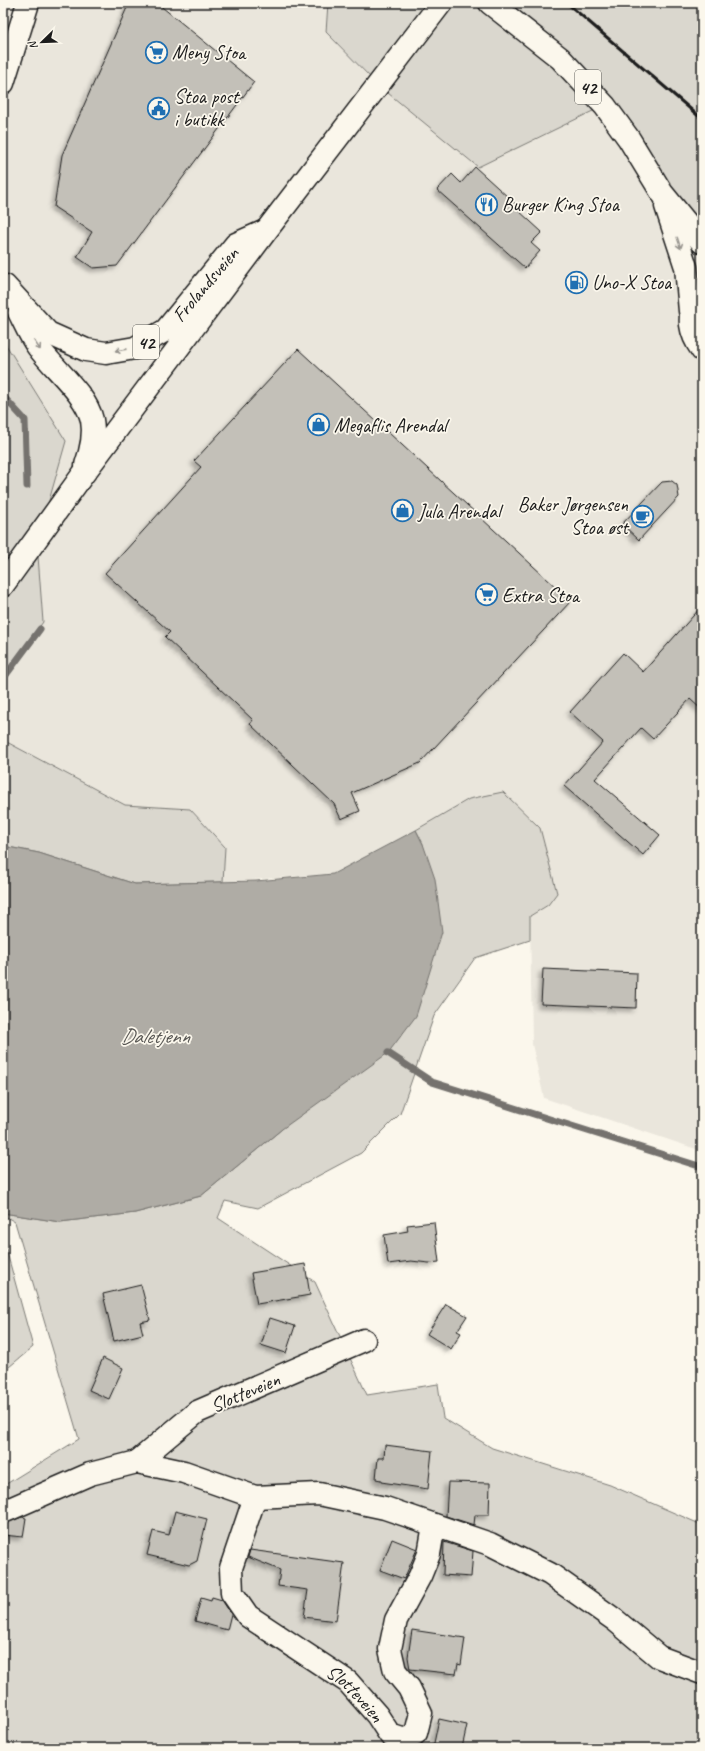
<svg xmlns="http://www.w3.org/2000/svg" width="705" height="1751" font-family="Caveat,sans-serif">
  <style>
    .built { fill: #eae6dc }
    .green { fill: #dad7ce; stroke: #7b7a75 }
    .water { fill: #afaca5; stroke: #74726e }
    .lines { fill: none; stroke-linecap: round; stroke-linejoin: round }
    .stream { stroke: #74726e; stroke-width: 7 }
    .building { fill: #c3c0b8; stroke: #1c1c1c; filter: url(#shadow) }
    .street-casing { stroke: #1c1c1c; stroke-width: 25 }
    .primary-casing { stroke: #1c1c1c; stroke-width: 25 }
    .street { stroke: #fbf7ec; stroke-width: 22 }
    .primary { stroke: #fbf7ec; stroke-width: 22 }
    .rail { stroke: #1c1c1c; stroke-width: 3 }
    .oneway { stroke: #97948e }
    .labels { text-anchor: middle; stroke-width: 3.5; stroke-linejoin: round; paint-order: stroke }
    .shield { fill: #fbf7ec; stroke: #5f5e5a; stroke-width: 1 }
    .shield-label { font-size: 19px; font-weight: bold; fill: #1c1c1c }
    .poi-label { font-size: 20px; fill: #1c1c1c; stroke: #fbf7ec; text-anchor: start }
    .street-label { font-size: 20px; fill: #1c1c1c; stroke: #fbf7ec }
    .water-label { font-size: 21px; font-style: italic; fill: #575653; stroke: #fbf7ec }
  </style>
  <defs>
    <filter id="shadow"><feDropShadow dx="-3.5" dy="3.5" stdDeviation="2" flood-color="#0004"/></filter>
  </defs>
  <rect width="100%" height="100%" fill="#fbf7ec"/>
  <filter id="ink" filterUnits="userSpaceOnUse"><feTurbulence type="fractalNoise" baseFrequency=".025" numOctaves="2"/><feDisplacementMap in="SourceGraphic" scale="8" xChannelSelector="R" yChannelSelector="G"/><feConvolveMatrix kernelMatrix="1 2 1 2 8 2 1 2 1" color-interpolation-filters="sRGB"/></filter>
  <g filter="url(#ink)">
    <!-- built -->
    <path class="built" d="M 3,3 L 328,3 L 326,32 L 377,84 L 599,108 L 654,179 L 702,255 L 702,1151 L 544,1098 L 532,1044 L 530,916 L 548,905 L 469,799 L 416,830 L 333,874 L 223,882 L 225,847 L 190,809 L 125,805 L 3,740 L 3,677 L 43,622 L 11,355 L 3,340 Z"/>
    <!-- green -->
    <g class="green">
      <path d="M 328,3 L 702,3 L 702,255 L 654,179 L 599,108 L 478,167 L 377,84 L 326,32 Z"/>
      <path d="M 3,340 L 66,441 L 37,543 L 43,622 L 3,677 Z"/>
      <path d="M 3,740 L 125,805 L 190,809 L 225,847 L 223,882 L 135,884 L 39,853 L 3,846 Z"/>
      <path d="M 503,792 L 540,828 L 557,893 L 548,905 L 530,916 L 530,940 L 475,958 L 434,1016 L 400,1114 L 361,1153 L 258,1208 L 225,1201 L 218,1218 L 315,1282 L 367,1395 L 438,1384 L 443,1418 L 492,1448 L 610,1485 L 702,1525 L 702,1748 L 3,1748 L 3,1486 L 79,1439 L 15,1222 L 3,1215 L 3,1213 L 60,1222 L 135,1213 L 201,1196 L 282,1129 L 423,844 L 416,830 L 469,799 Z"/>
      <path d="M 3,1238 L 33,1347 L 3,1372 Z"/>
    </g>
    <!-- water -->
    <path class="water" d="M 416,830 L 423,844 L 435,879 L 442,932 L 416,1016 L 388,1053 L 282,1129 L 201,1196 L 135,1213 L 60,1222 L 3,1213 L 3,846 L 39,853 L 135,884 L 256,881 L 333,874 Z"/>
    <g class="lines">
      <!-- stream -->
      <g class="stream">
        <path d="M 3,396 L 25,420 L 27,486"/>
        <path d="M 3,679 L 40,629"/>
        <path d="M 388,1053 L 432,1082 L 702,1167"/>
      </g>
    </g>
    <!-- building -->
    <g class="building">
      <path d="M 129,3 L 157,3 L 254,82 L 117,266 L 93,268 L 77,257 L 92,232 L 54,207 L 62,155 Z"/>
      <path d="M 475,167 L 520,208 L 518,210 L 542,232 L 531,243 L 540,251 L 525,268 L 437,190 L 452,174 L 461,183 Z"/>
      <path d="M 298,349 L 571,601 L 420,763 L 352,793 L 360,811 L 341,819 L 334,804 L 250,724 L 253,720 L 165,637 L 170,632 L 105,573 L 201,467 L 194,461 Z"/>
      <path d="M 672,481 L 677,485 L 679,497 L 639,540 L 622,524 L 662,482 Z"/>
      <path d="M 702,606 L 702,710 L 690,699 L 653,739 L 641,728 L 595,779 L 660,835 L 643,855 L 564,786 L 603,742 L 570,712 L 623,653 L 643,672 Z"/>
      <path d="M 543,969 L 637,973 L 636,1008 L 541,1004 Z"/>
      <path d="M 434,1222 L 439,1262 L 429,1263 L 411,1261 L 388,1264 L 384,1235 L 408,1231 L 407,1225 Z"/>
      <path d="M 305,1264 L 310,1295 L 257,1304 L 251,1273 Z"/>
      <path d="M 141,1285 L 150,1320 L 140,1322 L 143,1334 L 114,1341 L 103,1294 Z"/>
      <path d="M 446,1304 L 467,1316 L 457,1331 L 461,1333 L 451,1349 L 427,1334 Z"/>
      <path d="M 270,1318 L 295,1326 L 286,1353 L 261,1345 Z"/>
      <path d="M 103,1358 L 123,1368 L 109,1399 L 89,1390 Z"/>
      <path d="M 385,1445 L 432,1451 L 428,1489 L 381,1482 L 381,1480 L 376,1479 L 378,1458 L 384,1458 Z"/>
      <path d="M 448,1482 L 490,1483 L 489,1515 L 475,1515 L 474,1525 L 446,1516 Z"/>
      <path d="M 175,1511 L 207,1519 L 197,1561 L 189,1565 L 147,1555 L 153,1531 L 169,1535 Z"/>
      <path d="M 22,1517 L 26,1518 L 23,1537 L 3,1535 L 3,1524 Z"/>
      <path d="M 392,1539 L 417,1549 L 404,1579 L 380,1570 Z"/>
      <path d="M 444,1542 L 473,1551 L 471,1577 L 443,1575 Z"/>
      <path d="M 250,1550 L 344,1563 L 336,1621 L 304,1617 L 308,1590 L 278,1586 L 280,1570 L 248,1557 Z"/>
      <path d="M 212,1597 L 222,1600 L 231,1614 L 227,1630 L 195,1621 L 201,1598 L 211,1601 Z"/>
      <path d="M 412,1630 L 465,1638 L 461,1665 L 458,1664 L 456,1674 L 410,1669 L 408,1657 Z"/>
      <path d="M 439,1719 L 467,1725 L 462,1748 L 433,1748 Z"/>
    </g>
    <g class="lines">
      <defs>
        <g id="street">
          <path d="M 137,1462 L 197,1412 L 364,1340"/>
          <path id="s1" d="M 255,1497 L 231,1568 L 232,1593 L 248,1616 L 348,1682 L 377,1715 L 390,1735 L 405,1740 L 416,1733 L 421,1713 L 409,1688 L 395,1671 L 390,1649 L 396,1620 L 420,1576 L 429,1554 L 434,1525"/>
          <path d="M 3,1512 L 90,1474 L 137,1462 L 184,1472 L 255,1497 L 319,1494 L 385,1508 L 490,1544 L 550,1574 L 615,1620 L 659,1657 L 702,1673"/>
        </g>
        <g id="primary">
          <path d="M 490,3 L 560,58 L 605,106 L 629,139 L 662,193 L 702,242"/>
          <path d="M 3,83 L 28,3"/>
          <path d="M 666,206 L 686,267 L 690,311"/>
          <path d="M 5,286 L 48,333 L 86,350 L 106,353 L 135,348 L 166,330 L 236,244 L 263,232"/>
          <path d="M 695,298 C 688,318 689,332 702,350"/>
          <path d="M 19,312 C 25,324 30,336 38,347 C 54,369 86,394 92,420 C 95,436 91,451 86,465"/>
          <path d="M 3,585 L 84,473 L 266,231 L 441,3"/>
        </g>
      </defs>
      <!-- street casing -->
      <use href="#street" class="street-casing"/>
      <!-- primary casing -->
      <use href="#primary" class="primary-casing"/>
      <!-- street -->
      <use href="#street" class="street"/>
      <!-- primary -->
      <use href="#primary" class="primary"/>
      <!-- rail -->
      <path class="rail" d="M 567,3 L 702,119"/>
    </g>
    <!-- one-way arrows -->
    <defs><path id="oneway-shaft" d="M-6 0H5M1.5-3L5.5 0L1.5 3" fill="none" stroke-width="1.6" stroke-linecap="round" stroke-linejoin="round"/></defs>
    <g class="oneway">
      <use href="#oneway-shaft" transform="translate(679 243) rotate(72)"/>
      <use href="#oneway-shaft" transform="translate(37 345) rotate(56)"/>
      <use href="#oneway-shaft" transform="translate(121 350) rotate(172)"/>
    </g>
  </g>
  <!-- icons -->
  <defs>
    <symbol id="supermarket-ring" viewBox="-11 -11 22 22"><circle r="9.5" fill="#fbf7ec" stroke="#1f6fb2" stroke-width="1.5"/><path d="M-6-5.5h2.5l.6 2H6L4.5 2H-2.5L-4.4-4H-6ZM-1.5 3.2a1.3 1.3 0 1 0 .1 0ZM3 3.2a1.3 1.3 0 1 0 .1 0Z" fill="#1f6fb2"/></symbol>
    <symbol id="civic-ring" viewBox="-11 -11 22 22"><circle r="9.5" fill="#fbf7ec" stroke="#1f6fb2" stroke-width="1.5"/><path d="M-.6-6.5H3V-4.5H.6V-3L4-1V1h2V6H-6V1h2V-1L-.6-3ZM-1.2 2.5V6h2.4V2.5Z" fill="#1f6fb2"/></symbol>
    <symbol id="restaurant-ring" viewBox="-11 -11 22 22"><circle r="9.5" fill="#fbf7ec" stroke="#1f6fb2" stroke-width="1.5"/><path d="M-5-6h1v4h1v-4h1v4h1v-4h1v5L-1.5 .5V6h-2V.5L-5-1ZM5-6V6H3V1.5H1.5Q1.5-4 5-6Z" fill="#1f6fb2"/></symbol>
    <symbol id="fuel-ring" viewBox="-11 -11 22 22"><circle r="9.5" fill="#fbf7ec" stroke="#1f6fb2" stroke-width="1.5"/><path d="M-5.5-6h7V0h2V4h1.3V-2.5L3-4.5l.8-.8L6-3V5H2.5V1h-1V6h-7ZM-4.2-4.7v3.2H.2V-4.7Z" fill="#1f6fb2"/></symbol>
    <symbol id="shop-ring" viewBox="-11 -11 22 22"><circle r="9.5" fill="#fbf7ec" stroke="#1f6fb2" stroke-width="1.5"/><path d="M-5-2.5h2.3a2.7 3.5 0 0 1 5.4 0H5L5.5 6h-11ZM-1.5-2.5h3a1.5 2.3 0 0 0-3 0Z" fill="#1f6fb2"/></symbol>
    <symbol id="cafe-ring" viewBox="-11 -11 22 22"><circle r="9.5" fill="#fbf7ec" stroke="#1f6fb2" stroke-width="1.5"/><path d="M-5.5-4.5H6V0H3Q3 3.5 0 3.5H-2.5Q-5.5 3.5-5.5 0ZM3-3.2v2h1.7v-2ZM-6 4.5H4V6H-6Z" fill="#1f6fb2"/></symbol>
  </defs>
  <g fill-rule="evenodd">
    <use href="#supermarket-ring" x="144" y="40" width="25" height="25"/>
    <use href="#civic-ring" x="146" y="96" width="25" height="25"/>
    <use href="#restaurant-ring" x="474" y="192" width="25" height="25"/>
    <use href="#fuel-ring" x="564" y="270" width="25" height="25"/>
    <use href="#shop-ring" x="306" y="412" width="25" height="25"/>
    <use href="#shop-ring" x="390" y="498" width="25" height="25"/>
    <use href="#cafe-ring" x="630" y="504" width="25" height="25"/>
    <use href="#supermarket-ring" x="474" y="582" width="25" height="25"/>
  </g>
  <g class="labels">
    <!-- shield labels -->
    <g class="shield">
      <rect x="575" y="70" width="26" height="34" rx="3"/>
      <rect x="133" y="325" width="26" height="34" rx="3"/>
    </g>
    <g class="shield-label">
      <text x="588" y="94">42</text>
      <text x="146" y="349">42</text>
    </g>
    <!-- poi labels -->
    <g class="poi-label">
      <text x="172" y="59">Meny Stoa</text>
      <text x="174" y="103">Stoa post<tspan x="174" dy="23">i butikk</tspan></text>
      <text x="502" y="211">Burger King Stoa</text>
      <text x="592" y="289">Uno-X Stoa</text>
      <text x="334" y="432">Megaflis Arendal</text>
      <text x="628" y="511" text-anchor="end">Baker Jørgensen<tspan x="628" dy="23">Stoa øst</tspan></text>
      <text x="418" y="518">Jula Arendal</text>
      <text x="502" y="602">Extra Stoa</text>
    </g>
    <!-- street labels -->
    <g class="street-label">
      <text transform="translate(205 284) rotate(-50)" y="7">Frolandsveien</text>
      <text transform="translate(245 1392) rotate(-23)" y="7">Slotteveien</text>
      <text dy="7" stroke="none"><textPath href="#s1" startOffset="261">Slotteveien</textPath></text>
    </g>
    <!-- water labels -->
    <g class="water-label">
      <text x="155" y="1043">Daletjenn</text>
    </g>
  </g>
  <!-- margin -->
  <rect width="705" height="1751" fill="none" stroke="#fbf7ec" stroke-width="16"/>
  <rect x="8" y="8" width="689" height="1735" fill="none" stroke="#1c1c1c" stroke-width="1.5" filter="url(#ink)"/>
  <!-- north arrow -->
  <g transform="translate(42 42) rotate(247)" stroke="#fbf7ec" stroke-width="3" paint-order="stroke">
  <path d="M0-3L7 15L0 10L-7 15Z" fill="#1c1c1c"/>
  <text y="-6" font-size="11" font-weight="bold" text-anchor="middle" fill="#1c1c1c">N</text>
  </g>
</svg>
